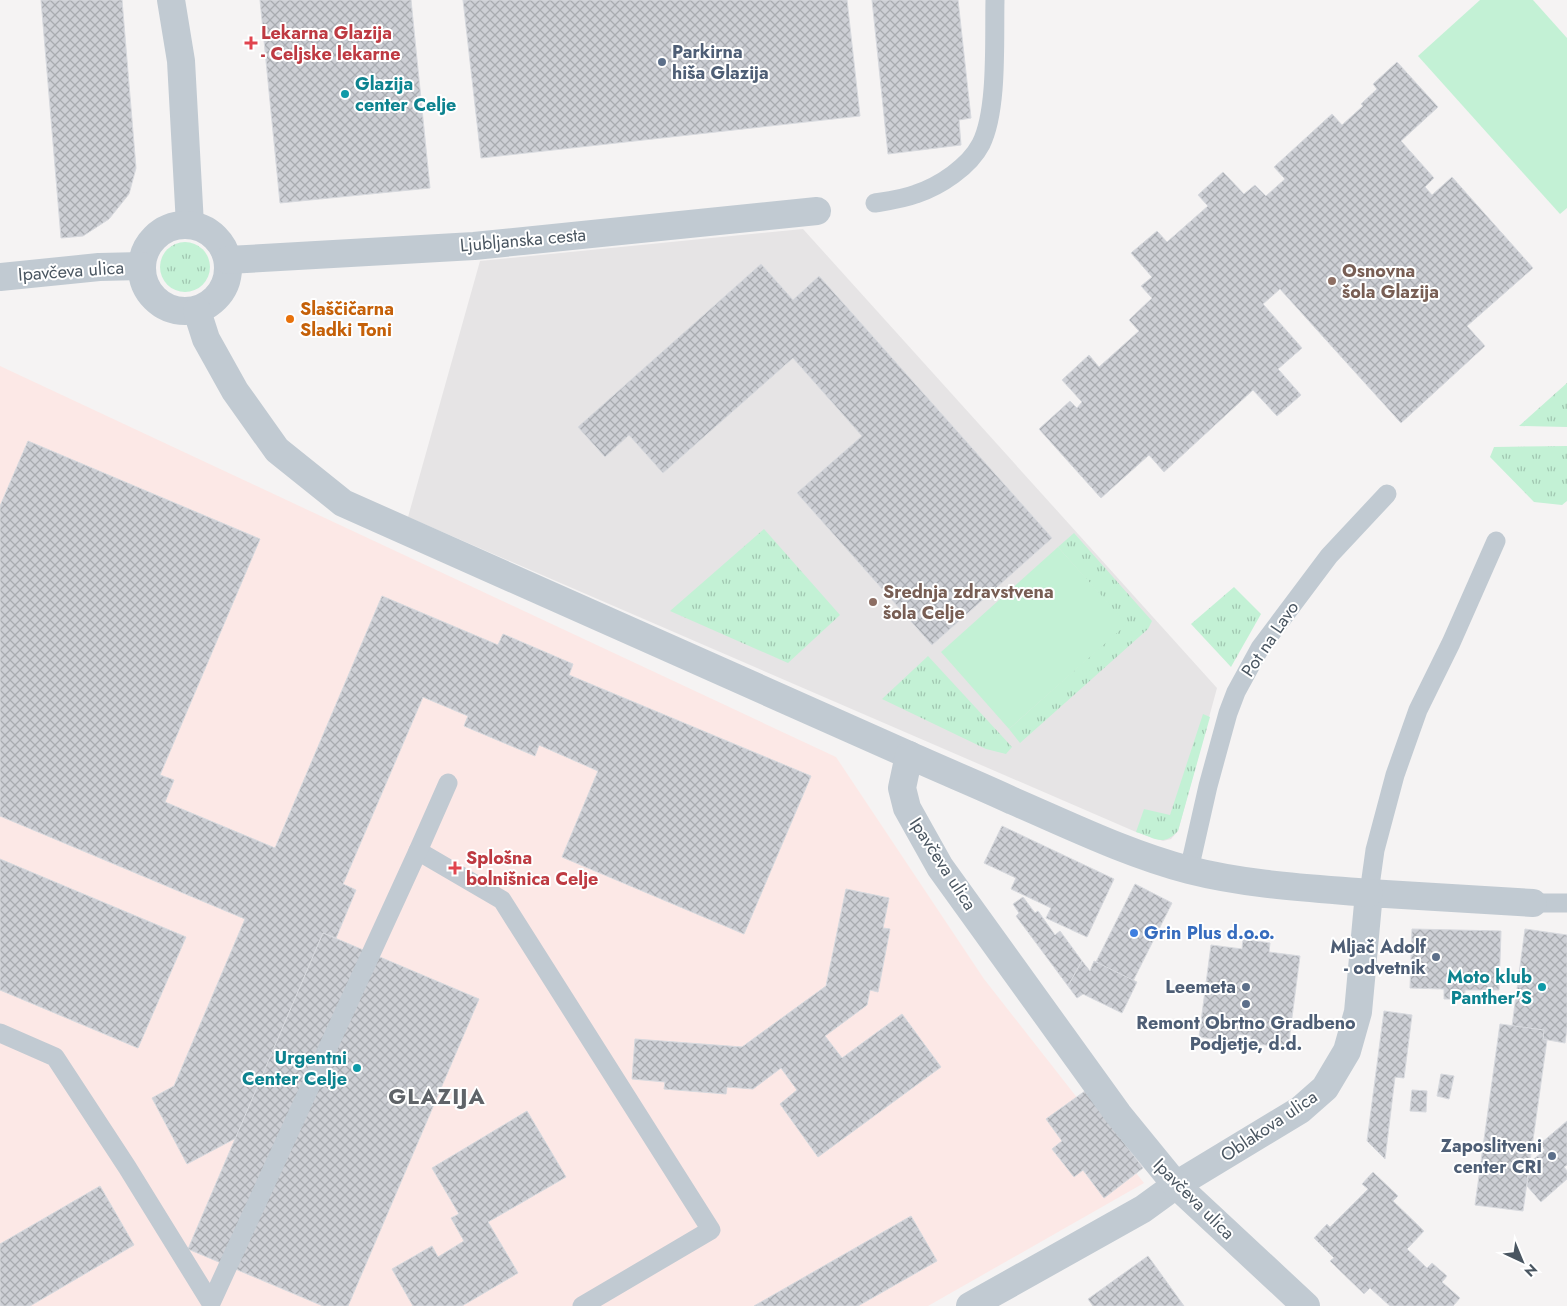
<svg xmlns="http://www.w3.org/2000/svg" width="1567" height="1306" font-family="Jost,sans-serif">
  <style>
    .education { fill: #e6e4e5 }
    .medical { fill: #fce8e6 }
    .grass { fill: url(#grass-tufts) }
    .pitch { fill: #c3f1d5 }
    .building { fill: url(#building-cross-hatch); stroke: #d7d9de }
    .lines { fill: none; stroke-linecap: round; stroke-linejoin: round }
    .lane { stroke: #c1cad2; stroke-width: 19 }
    .street { stroke: #c1cad2; stroke-width: 28 }
    .health-dot { fill: #e0444e; stroke: #fff; stroke-width: 2 }
    .service-dot { fill: #5c6f8a; stroke: #fff; stroke-width: 2 }
    .culture-dot { fill: #0f9aa8; stroke: #fff; stroke-width: 2 }
    .education-dot { fill: #8d6e63; stroke: #fff; stroke-width: 2 }
    .food-dot { fill: #e8710a; stroke: #fff; stroke-width: 2 }
    .shop-dot { fill: #3f7fe0; stroke: #fff; stroke-width: 2 }
    .labels { text-anchor: middle; stroke-width: 4; stroke-linejoin: round; paint-order: stroke }
    .health-label { font-size: 18px; font-weight: bold; fill: #be3a42; stroke: #fff; text-anchor: start }
    .service-label { font-size: 18px; font-weight: bold; fill: #4e5e75; stroke: #fff; text-anchor: end }
    .culture-label { font-size: 18px; font-weight: bold; fill: #0d838f; stroke: #fff; text-anchor: end }
    .street-label { font-size: 18px; fill: #4a5661; stroke: #fff }
    .education-label { font-size: 18px; font-weight: bold; fill: #785e54; stroke: #fff; text-anchor: start }
    .food-label { font-size: 18px; font-weight: bold; fill: #c56008; stroke: #fff; text-anchor: start }
    .shop-label { font-size: 18px; font-weight: bold; fill: #366cbe; stroke: #fff; text-anchor: start }
    .district-label { font-size: 22px; font-weight: bold; letter-spacing: 1px; fill: #5f6368; stroke: #fff }
  </style>
  <defs>
    <pattern id="grass-tufts" width="24" height="20" patternUnits="userSpaceOnUse" patternTransform="scale(1.25)"><rect width="24" height="20" fill="#c3f1d5"/><path d="M3 7l-1-3M5 7V3M7 7l1-3M15 17l-1-3M17 17v-4M19 17l1-3" fill="none" stroke="#a0c6b0"/></pattern>
    <pattern id="building-cross-hatch" width="8" height="8" patternUnits="userSpaceOnUse" patternTransform="scale(1.25)"><rect width="8" height="8" fill="#cdcfd5"/><path d="M0 0l8 8M0 8l8-8" fill="none" stroke="#a8abb0"/></pattern>
  </defs>
  <rect width="100%" height="100%" fill="#f5f3f3"/>
  <!-- education -->
  <path class="education" d="M 803,229 L 1217,688 L 1178,831 L 1171,839 L 1163,841 L 1136,832 L 408,517 L 480,261 Z"/>
  <!-- medical -->
  <path class="medical" d="M 0,366 L 836,757 L 984,979 L 1144,1183 L 928,1306 L 0,1306 Z"/>
  <!-- grass -->
  <g class="grass">
    <circle cx="185" cy="267" r="25"/>
    <path d="M 1567,383 L 1567,427 L 1519,426 Z"/>
    <path d="M 1567,446 L 1567,501 L 1562,505 L 1534,502 L 1490,457 L 1494,447 Z"/>
    <path d="M 764,529 L 840,615 L 788,663 L 670,611 Z"/>
    <path d="M 1074,533 L 1152,621 L 1148,629 L 1020,743 L 1009,729 L 1126,624 L 1058,547 Z"/>
    <path d="M 1234,587 L 1261,614 L 1231,667 L 1191,624 Z"/>
    <path d="M 928,656 L 1012,747 L 1006,754 L 986,749 L 882,699 Z"/>
    <path d="M 1203,714 L 1210,717 L 1178,831 C 1163,847 1155,838 1136,832 L 1144,809 L 1170,815 Z"/>
  </g>
  <!-- pitch -->
  <g class="pitch">
    <path d="M 1480,0 L 1533,0 L 1567,38 L 1567,208 L 1560,214 L 1418,56 Z"/>
    <path d="M 1058,547 L 1127,624 L 1009,729 L 941,652 Z"/>
  </g>
  <!-- building -->
  <g class="building">
    <path d="M 41,0 L 122,0 L 136,168 L 129,194 L 109,219 L 83,236 L 61,238 Z"/>
    <path d="M 260,0 L 411,0 L 430,188 L 280,203 Z"/>
    <path d="M 463,0 L 847,0 L 860,116 L 481,158 Z"/>
    <path d="M 872,0 L 958,0 L 971,118 L 959,120 L 961,145 L 888,154 Z"/>
    <path d="M 1397,62 L 1438,107 L 1401,141 L 1434,178 L 1425,187 L 1432,195 L 1452,177 L 1533,268 L 1467,326 L 1485,346 L 1401,423 L 1280,289 L 1263,304 L 1302,348 L 1278,369 L 1301,395 L 1277,416 L 1253,390 L 1164,472 L 1149,455 L 1101,498 L 1039,429 L 1070,401 L 1077,408 L 1082,402 L 1062,380 L 1089,355 L 1099,367 L 1139,331 L 1129,320 L 1152,298 L 1141,286 L 1152,277 L 1131,253 L 1157,231 L 1167,242 L 1208,206 L 1198,195 L 1223,172 L 1244,194 L 1255,185 L 1266,196 L 1285,179 L 1274,167 L 1332,114 L 1342,125 L 1363,106 L 1361,104 L 1377,89 L 1373,84 Z"/>
    <path d="M 761,264 L 793,300 L 819,276 L 1052,538 L 932,645 L 797,493 L 862,436 L 793,358 L 663,473 L 629,435 L 605,457 L 578,427 Z"/>
    <path d="M 28,441 L 260,539 L 160,775 L 174,780 L 165,802 L 275,848 L 382,596 L 498,645 L 503,634 L 573,664 L 569,675 L 811,776 L 744,934 L 562,857 L 598,771 L 539,745 L 535,756 L 464,726 L 468,716 L 423,697 L 343,884 L 356,890 L 336,938 L 323,933 L 236,1138 L 187,1164 L 152,1098 L 174,1086 L 245,919 L 0,816 L 0,506 Z"/>
    <path d="M 1002,826 L 1114,879 L 1087,937 L 1046,918 L 1051,908 L 1011,889 L 1016,878 L 984,863 Z"/>
    <path d="M 0,859 L 186,937 L 138,1048 L 0,990 Z"/>
    <path d="M 1135,884 L 1172,903 L 1133,981 L 1096,962 Z"/>
    <path d="M 846,889 L 889,898 L 883,928 L 890,929 L 878,992 L 870,990 L 867,1005 L 825,1036 L 842,1058 L 902,1014 L 941,1067 L 818,1157 L 780,1104 L 797,1090 L 781,1068 L 753,1089 L 727,1087 L 726,1094 L 664,1089 L 665,1082 L 632,1079 L 635,1039 L 742,1047 L 826,986 Z"/>
    <path d="M 1023,897 L 1035,913 L 1038,911 L 1055,935 L 1060,931 L 1082,961 L 1068,986 L 1016,916 L 1019,913 L 1013,904 Z"/>
    <path d="M 1412,929 L 1501,931 L 1499,990 L 1465,990 L 1465,999 L 1444,999 L 1444,989 L 1410,988 Z"/>
    <path d="M 1525,929 L 1567,935 L 1567,1028 L 1565,1043 L 1543,1039 L 1544,1030 L 1512,1026 Z"/>
    <path d="M 323,933 L 479,999 L 348,1306 L 323,1306 L 188,1249 Z"/>
    <path d="M 1243,939 L 1270,943 L 1269,952 L 1300,956 L 1288,1048 L 1250,1043 L 1251,1036 L 1238,1034 L 1237,1042 L 1199,1037 L 1211,945 L 1242,949 Z"/>
    <path d="M 1082,961 L 1090,971 L 1094,961 L 1137,982 L 1122,1013 L 1083,994 L 1077,998 L 1068,986 Z"/>
    <path d="M 1384,1011 L 1412,1015 L 1404,1078 L 1395,1077 L 1385,1159 L 1367,1141 Z"/>
    <path d="M 1500,1024 L 1544,1030 L 1543,1039 L 1547,1040 L 1523,1211 L 1475,1205 Z"/>
    <path d="M 1441,1074 L 1454,1076 L 1449,1099 L 1437,1096 Z"/>
    <path d="M 1412,1090 L 1427,1091 L 1426,1112 L 1410,1111 Z"/>
    <path d="M 1085,1091 L 1143,1168 L 1104,1198 L 1083,1170 L 1074,1177 L 1052,1149 L 1062,1141 L 1046,1119 Z"/>
    <path d="M 527,1111 L 566,1177 L 488,1222 L 518,1273 L 462,1306 L 413,1306 L 392,1269 L 432,1246 L 438,1257 L 464,1241 L 451,1218 L 459,1214 L 432,1168 Z"/>
    <path d="M 1567,1121 L 1567,1165 L 1564,1167 L 1567,1171 L 1567,1179 L 1541,1202 L 1527,1186 L 1530,1162 L 1545,1150 L 1540,1144 Z"/>
    <path d="M 1373,1172 L 1398,1196 L 1393,1201 L 1424,1231 L 1407,1249 L 1427,1268 L 1432,1263 L 1447,1276 L 1442,1282 L 1460,1298 L 1453,1306 L 1390,1306 L 1370,1288 L 1364,1294 L 1330,1261 L 1334,1258 L 1314,1238 L 1327,1224 L 1330,1227 L 1368,1189 L 1362,1184 Z"/>
    <path d="M 100,1186 L 134,1245 L 30,1306 L 0,1306 L 0,1244 Z"/>
    <path d="M 911,1216 L 937,1261 L 858,1306 L 754,1306 Z"/>
    <path d="M 1148,1256 L 1184,1306 L 1093,1306 L 1088,1299 Z"/>
  </g>
  <g class="lines">
    <!-- lane -->
    <g class="lane">
      <path d="M 875,203 C 888,201 903,199 916,194 C 940,186 969,167 981,144 C 998,110 994,39 995,0"/>
      <path d="M 418,851 L 502,900 L 711,1230 L 582,1306"/>
      <path d="M 1189,870 L 1208,786 L 1228,713 L 1236,692 L 1260,648 L 1329,556 L 1387,494"/>
      <path d="M 1369,893 L 1375,850 L 1395,775 L 1418,710 L 1451,643 L 1496,541"/>
      <path d="M 1533,903 L 1567,903"/>
      <path d="M 0,1033 L 55,1057 L 127,1167 L 211,1303 L 418,851 L 448,783"/>
    </g>
    <!-- street -->
    <g class="street">
      <path d="M 171,0 L 181,61 L 190,225"/>
      <circle cx="185" cy="268" r="43"/>
      <path d="M 228,260 L 474,246 L 817,211"/>
      <path d="M 0,277 L 99,267 L 142,266"/>
      <path d="M 197,311 L 206,339 L 235,391 L 277,450 L 343,503 L 909,755"/>
      <path d="M 970,1306 L 1143,1209 L 1176,1185 L 1300,1110 L 1325,1088 L 1347,1051 L 1358,1012 L 1369,893 L 1533,903"/>
      <path d="M 1306,1306 L 1176,1185 L 1118,1114 L 940,867 L 907,808 L 902,788 L 909,755 C 944,771 979,785 1013,801 C 1071,826 1128,854 1189,870 C 1248,885 1310,888 1369,893"/>
    </g>
  </g>
  <!-- markers -->
  <g class="health-dot">
    <path d="M248.5 35.5h5v5h5v5h-5v5h-5v-5h-5v-5h5z"/>
    <path d="M452.5 860.5h5v5h5v5h-5v5h-5v-5h-5v-5h5z"/>
  </g>
  <g class="service-dot">
    <circle cx="662" cy="62" r="5"/>
    <circle cx="1436" cy="957" r="5"/>
    <circle cx="1246" cy="987" r="5"/>
    <circle cx="1246" cy="1004" r="5"/>
    <circle cx="1552" cy="1156" r="5"/>
  </g>
  <g class="culture-dot">
    <circle cx="345" cy="94" r="5"/>
    <circle cx="1542" cy="987" r="5"/>
    <circle cx="357" cy="1068" r="5"/>
  </g>
  <g class="education-dot">
    <circle cx="1332" cy="281" r="5"/>
    <circle cx="873" cy="602" r="5"/>
  </g>
  <circle class="food-dot" cx="290" cy="319" r="5"/>
  <circle class="shop-dot" cx="1134" cy="933" r="5"/>
  <g class="labels">
    <!-- health labels -->
    <g class="health-label">
      <text x="261" y="39">Lekarna Glazija<tspan x="261" dy="21">- Celjske lekarne</tspan></text>
      <text x="466" y="864">Splošna<tspan x="466" dy="21">bolnišnica Celje</tspan></text>
    </g>
    <!-- service labels -->
    <g class="service-label">
      <text x="672" y="58" text-anchor="start">Parkirna<tspan x="672" dy="21">hiša Glazija</tspan></text>
      <text x="1426" y="953">Mljač Adolf<tspan x="1426" dy="21">- odvetnik</tspan></text>
      <text x="1236" y="993">Leemeta</text>
      <text x="1246" y="1029" text-anchor="middle">Remont Obrtno Gradbeno<tspan x="1246" dy="21">Podjetje, d.d.</tspan></text>
      <text x="1542" y="1152">Zaposlitveni<tspan x="1542" dy="21">center CRI</tspan></text>
    </g>
    <!-- culture labels -->
    <g class="culture-label">
      <text x="355" y="90" text-anchor="start">Glazija<tspan x="355" dy="21">center Celje</tspan></text>
      <text x="1532" y="983">Moto klub<tspan x="1532" dy="21">Panther'S</tspan></text>
      <text x="347" y="1064">Urgentni<tspan x="347" dy="21">Center Celje</tspan></text>
    </g>
    <!-- street labels -->
    <g class="street-label">
      <text transform="translate(523 240) rotate(-5)" y="6">Ljubljanska cesta</text>
      <text transform="translate(71 271) rotate(-4)" y="6">Ipavčeva ulica</text>
      <text transform="translate(1270 639) rotate(-56)" y="6">Pot na Lavo</text>
      <text transform="translate(943 864) rotate(57)" y="6">Ipavčeva ulica</text>
      <text transform="translate(1269 1126) rotate(-34)" y="6">Oblakova ulica</text>
      <text transform="translate(1194 1199) rotate(45)" y="6">Ipavčeva ulica</text>
    </g>
    <!-- education labels -->
    <g class="education-label">
      <text x="1342" y="277">Osnovna<tspan x="1342" dy="21">šola Glazija</tspan></text>
      <text x="883" y="598">Srednja zdravstvena<tspan x="883" dy="21">šola Celje</tspan></text>
    </g>
    <!-- food labels -->
    <g class="food-label">
      <text x="300" y="315">Slaščičarna<tspan x="300" dy="21">Sladki Toni</tspan></text>
    </g>
    <!-- shop labels -->
    <g class="shop-label">
      <text x="1144" y="939">Grin Plus d.o.o.</text>
    </g>
    <!-- district labels -->
    <g class="district-label">
      <text x="437" y="1104">GLAZIJA</text>
    </g>
  </g>
  <!-- north arrow -->
  <g transform="translate(1522 1261) rotate(136)" stroke="#ffffff" stroke-width="4" paint-order="stroke">
  <path d="M0-4L9 19L0 12L-9 19Z" fill="#4a5661"/>
  <text y="-8" font-size="14" font-weight="bold" text-anchor="middle" fill="#4a5661">N</text>
  </g>
</svg>
